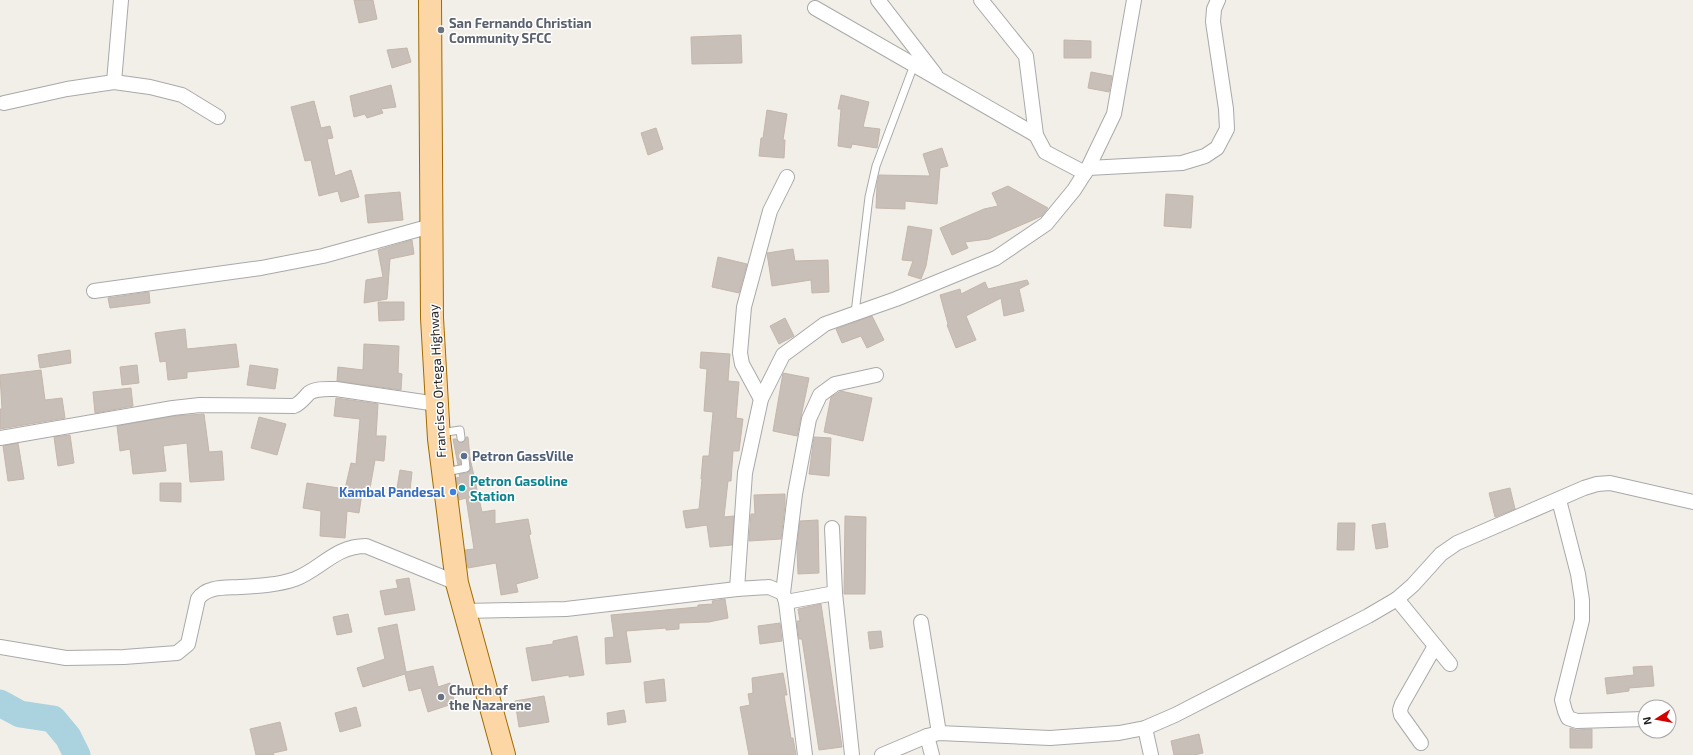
<svg xmlns="http://www.w3.org/2000/svg" width="1693" height="755" font-family="'Exo 2',sans-serif">
  <style>
    .lines { fill: none; stroke-linecap: round; stroke-linejoin: round }
    .river { stroke: #aad3df; stroke-width: 27 }
    .building { fill: #c7bfb8; stroke: #c4b6ab }
    .service-casing { stroke: #a9a9a9; stroke-width: 9 }
    .minor-casing { stroke: #a9a9a9; stroke-width: 16 }
    .primary-casing { stroke: #a06b00; stroke-width: 24 }
    .service { stroke: #fff; stroke-width: 7 }
    .minor { stroke: #fff; stroke-width: 14 }
    .primary { stroke: #fcd6a4; stroke-width: 22 }
    .worship-dot { fill: #6b7280; stroke: #fff; stroke-width: 1.5 }
    .service-dot { fill: #5c6f8a; stroke: #fff; stroke-width: 1.5 }
    .culture-dot { fill: #0f9aa8; stroke: #fff; stroke-width: 1.5 }
    .shop-dot { fill: #3f7fe0; stroke: #fff; stroke-width: 1.5 }
    .labels { text-anchor: middle; stroke-width: 3; stroke-linejoin: round; paint-order: stroke }
    .worship-label { font-size: 13px; font-weight: bold; fill: #5b616d; stroke: #fff; text-anchor: start }
    .street-label { font-size: 13px; fill: #222; stroke: #fff }
    .service-label { font-size: 13px; font-weight: bold; fill: #4e5e75; stroke: #fff; text-anchor: start }
    .culture-label { font-size: 13px; font-weight: bold; fill: #0d838f; stroke: #fff; text-anchor: start }
    .shop-label { font-size: 13px; font-weight: bold; fill: #366cbe; stroke: #fff; text-anchor: end }
  </style>
  <rect width="100%" height="100%" fill="#f2efe9"/>
  <g class="lines">
    <!-- river -->
    <path class="river" d="M 0,703 L 20,714 L 53,719 L 68,737 L 77,755"/>
  </g>
  <!-- building -->
  <g class="building">
    <path d="M 354,0 L 373,0 L 377,19 L 359,23 Z"/>
    <path d="M 741,35 L 742,63 L 692,64 L 691,37 Z"/>
    <path d="M 1064,40 L 1091,41 L 1091,58 L 1064,58 Z"/>
    <path d="M 407,48 L 411,62 L 392,68 L 387,50 Z"/>
    <path d="M 1091,72 L 1112,76 L 1109,92 L 1088,88 Z"/>
    <path d="M 391,85 L 396,107 L 381,109 L 383,113 L 367,118 L 365,114 L 354,117 L 350,96 Z"/>
    <path d="M 841,95 L 869,102 L 863,127 L 880,129 L 877,148 L 852,144 L 851,148 L 838,146 L 841,109 L 838,109 Z"/>
    <path d="M 314,101 L 321,128 L 330,126 L 333,138 L 327,139 L 335,176 L 351,170 L 359,197 L 341,202 L 338,191 L 319,196 L 311,160 L 305,161 L 291,107 Z"/>
    <path d="M 767,110 L 787,114 L 783,140 L 785,140 L 784,158 L 759,156 L 761,138 L 763,138 Z"/>
    <path d="M 656,128 L 663,149 L 648,155 L 641,133 Z"/>
    <path d="M 942,148 L 948,166 L 940,168 L 937,204 L 905,201 L 905,209 L 876,208 L 877,185 L 879,175 L 930,176 L 923,154 Z"/>
    <path d="M 1008,186 L 1048,208 L 1042,216 L 989,239 L 965,242 L 968,248 L 952,255 L 940,228 L 984,209 L 998,206 L 992,193 Z"/>
    <path d="M 400,192 L 403,220 L 368,223 L 365,195 Z"/>
    <path d="M 1166,194 L 1193,196 L 1191,228 L 1164,226 Z"/>
    <path d="M 908,226 L 932,230 L 926,266 L 921,279 L 908,275 L 913,261 L 902,260 Z"/>
    <path d="M 412,240 L 414,254 L 390,259 L 387,299 L 364,303 L 366,280 L 383,277 L 378,250 Z"/>
    <path d="M 793,249 L 795,261 L 828,260 L 829,292 L 812,293 L 811,280 L 772,286 L 767,253 Z"/>
    <path d="M 718,257 L 747,264 L 739,293 L 712,287 Z"/>
    <path d="M 1027,280 L 1029,284 L 1019,289 L 1024,311 L 1004,316 L 1001,298 L 966,316 L 976,340 L 956,348 L 947,325 L 948,324 L 940,295 L 960,289 L 961,294 L 985,282 L 988,289 Z"/>
    <path d="M 149,292 L 150,303 L 110,308 L 108,298 Z"/>
    <path d="M 378,302 L 404,302 L 404,320 L 379,321 Z"/>
    <path d="M 872,316 L 884,340 L 867,348 L 861,336 L 842,343 L 836,329 Z"/>
    <path d="M 785,318 L 794,336 L 779,344 L 770,326 Z"/>
    <path d="M 185,329 L 187,349 L 236,344 L 239,367 L 187,372 L 187,378 L 168,380 L 166,361 L 160,362 L 155,333 Z"/>
    <path d="M 364,344 L 399,346 L 398,373 L 402,374 L 401,390 L 337,381 L 338,367 L 363,370 Z"/>
    <path d="M 70,350 L 71,363 L 40,368 L 38,355 Z"/>
    <path d="M 701,352 L 730,354 L 728,381 L 739,382 L 736,418 L 743,419 L 739,451 L 733,451 L 731,481 L 728,481 L 724,517 L 734,516 L 732,545 L 710,547 L 707,525 L 686,528 L 683,511 L 699,509 L 702,479 L 701,479 L 703,456 L 709,456 L 713,412 L 704,411 L 707,369 L 700,368 Z"/>
    <path d="M 137,365 L 139,383 L 122,385 L 120,367 Z"/>
    <path d="M 250,365 L 278,369 L 275,389 L 247,385 Z"/>
    <path d="M 41,370 L 45,400 L 62,398 L 65,418 L 0,429 L 0,409 L 2,409 L 0,375 Z"/>
    <path d="M 783,373 L 809,378 L 797,436 L 773,431 Z"/>
    <path d="M 131,388 L 133,406 L 95,413 L 93,392 Z"/>
    <path d="M 841,391 L 872,398 L 863,441 L 824,432 L 831,397 Z"/>
    <path d="M 336,398 L 378,404 L 376,436 L 386,436 L 384,461 L 375,460 L 370,488 L 363,487 L 359,513 L 347,511 L 345,538 L 320,536 L 321,511 L 303,508 L 307,483 L 345,489 L 351,463 L 356,464 L 360,419 L 334,416 Z"/>
    <path d="M 204,414 L 209,452 L 222,451 L 224,480 L 190,482 L 187,443 L 163,446 L 166,471 L 133,474 L 130,449 L 120,451 L 117,426 L 174,416 Z"/>
    <path d="M 259,417 L 286,424 L 277,455 L 251,448 Z"/>
    <path d="M 70,435 L 74,463 L 58,466 L 54,437 Z"/>
    <path d="M 466,437 L 468,437 L 470,458 L 482,512 L 495,510 L 495,524 L 528,519 L 531,534 L 529,535 L 538,578 L 516,584 L 518,592 L 501,595 L 496,563 L 468,568 L 465,550 L 474,549 L 466,498 L 459,500 L 456,478 L 460,477 L 459,474 L 467,473 L 470,470 L 470,458 L 467,455 L 462,455 L 460,457 L 461,464 L 458,465 L 453,439 L 456,439 L 459,442 L 462,443 L 465,440 Z"/>
    <path d="M 814,437 L 831,438 L 829,476 L 809,474 Z"/>
    <path d="M 18,443 L 24,479 L 8,481 L 3,446 Z"/>
    <path d="M 400,470 L 412,472 L 410,490 L 397,488 Z"/>
    <path d="M 160,483 L 181,483 L 181,502 L 160,501 Z"/>
    <path d="M 1510,488 L 1515,509 L 1495,517 L 1489,493 Z"/>
    <path d="M 785,494 L 785,505 L 781,539 L 749,541 L 751,514 L 755,514 L 754,495 Z"/>
    <path d="M 845,516 L 866,517 L 865,594 L 844,594 Z"/>
    <path d="M 818,520 L 819,573 L 798,574 L 797,548 L 800,521 Z"/>
    <path d="M 1338,523 L 1355,523 L 1354,550 L 1337,550 Z"/>
    <path d="M 1385,523 L 1388,547 L 1376,549 L 1372,525 Z"/>
    <path d="M 409,578 L 415,610 L 385,615 L 380,591 L 398,588 L 396,580 Z"/>
    <path d="M 725,599 L 728,618 L 709,622 L 679,623 L 679,629 L 666,630 L 666,628 L 626,631 L 631,662 L 606,664 L 605,638 L 614,637 L 611,615 L 698,607 L 698,605 L 713,604 L 712,601 Z"/>
    <path d="M 821,604 L 842,747 L 819,750 L 802,639 L 799,639 L 797,621 L 800,621 L 798,609 Z"/>
    <path d="M 348,614 L 352,632 L 337,635 L 333,617 Z"/>
    <path d="M 780,623 L 782,641 L 760,644 L 758,626 Z"/>
    <path d="M 397,624 L 406,672 L 433,666 L 438,687 L 450,683 L 455,703 L 428,712 L 421,688 L 409,691 L 405,674 L 363,687 L 357,668 L 385,659 L 378,628 Z"/>
    <path d="M 881,631 L 883,647 L 870,649 L 868,632 Z"/>
    <path d="M 577,636 L 584,675 L 569,677 L 569,675 L 532,681 L 526,648 L 553,644 L 553,641 Z"/>
    <path d="M 1652,666 L 1654,686 L 1629,688 L 1629,691 L 1607,694 L 1605,678 L 1634,675 L 1633,667 Z"/>
    <path d="M 783,673 L 787,695 L 784,695 L 791,738 L 793,738 L 796,755 L 749,755 L 740,707 L 750,705 L 748,694 L 753,693 L 752,678 Z"/>
    <path d="M 664,679 L 666,701 L 646,703 L 644,682 Z"/>
    <path d="M 544,696 L 549,722 L 519,727 L 515,701 Z"/>
    <path d="M 356,707 L 361,726 L 340,732 L 335,713 Z"/>
    <path d="M 624,710 L 626,722 L 608,725 L 607,713 Z"/>
    <path d="M 280,722 L 287,750 L 273,753 L 274,755 L 256,755 L 250,729 Z"/>
    <path d="M 1570,728 L 1577,730 L 1592,729 L 1592,748 L 1570,748 Z"/>
    <path d="M 1199,734 L 1203,753 L 1194,755 L 1174,755 L 1171,741 Z"/>
  </g>
  <g class="lines">
    <defs>
      <g id="service">
        <path d="M 855,313 L 869,197 L 876,166 L 914,65"/>
        <path d="M 440,433 L 460,430 L 461,438"/>
        <path d="M 445,472 L 466,468 L 465,459"/>
      </g>
      <g id="minor">
        <path d="M 878,0 L 935,74"/>
        <path d="M 981,0 L 1026,56 L 1036,135"/>
        <path d="M 815,8 L 1036,135 L 1045,152 L 1085,173"/>
        <path d="M 114,82 L 121,0"/>
        <path d="M 4,103 L 67,89 L 114,82 L 150,87 L 182,95 L 218,117"/>
        <path d="M 1088,168 L 1182,163 L 1205,156 L 1217,148 L 1227,129 L 1226,109 L 1213,22 L 1214,9 L 1218,0"/>
        <path d="M 94,291 L 261,268 L 323,256 L 431,226"/>
        <path d="M 761,399 L 742,364 L 740,353 L 744,307 L 770,211 L 787,177"/>
        <path d="M 0,438 L 173,408 L 200,405 L 294,406 C 301,403 304,398 309,393 C 316,388 327,389 336,389 L 437,404"/>
        <path d="M 1559,500 L 1578,574 L 1582,600 L 1582,620 L 1562,700 L 1565,711 L 1568,718 L 1577,721 L 1645,719"/>
        <path d="M 832,528 L 835,593 L 852,755"/>
        <path d="M 737,589 L 745,473 L 761,399 L 783,355 L 825,324 L 896,299 L 996,258 L 1046,224 L 1074,190 L 1088,168 L 1114,114 L 1134,0"/>
        <path d="M 1397,599 L 1450,664"/>
        <path d="M 786,602 L 835,593"/>
        <path d="M 464,611 L 566,609 L 737,589 L 769,587 L 783,593"/>
        <path d="M 921,622 L 939,733"/>
        <path d="M 0,647 L 66,658 L 124,657 L 177,653 L 188,644 L 198,599 C 207,586 225,588 240,587 C 258,586 278,585 295,579 C 321,569 335,546 366,546 L 457,583"/>
        <path d="M 1145,728 L 1151,755"/>
        <path d="M 927,736 L 932,755"/>
        <path d="M 1421,743 L 1401,715 L 1400,710 L 1402,704 L 1435,646"/>
        <path d="M 805,755 L 786,602 L 783,593 L 795,494 L 809,419 L 820,395 L 835,384 L 876,375"/>
        <path d="M 882,755 L 927,736 L 939,733 L 1050,738 L 1119,733 L 1145,728 L 1175,715 L 1368,616 L 1397,599 L 1413,585 L 1441,554 L 1457,543 L 1584,488 L 1597,484 L 1610,483 L 1693,502"/>
      </g>
      <path id="primary" d="M 430,0 L 432,318 L 439,439 L 457,583 L 504,755"/>
    </defs>
    <!-- service casing -->
    <use href="#service" class="service-casing"/>
    <!-- minor casing -->
    <use href="#minor" class="minor-casing"/>
    <!-- primary casing -->
    <use href="#primary" class="primary-casing"/>
    <!-- service -->
    <use href="#service" class="service"/>
    <!-- minor -->
    <use href="#minor" class="minor"/>
    <!-- primary -->
    <use href="#primary" class="primary"/>
  </g>
  <!-- markers -->
  <g class="worship-dot">
    <circle cx="441" cy="30" r="4"/>
    <circle cx="441" cy="697" r="4"/>
  </g>
  <circle class="service-dot" cx="464" cy="456" r="4"/>
  <circle class="culture-dot" cx="462" cy="488" r="4"/>
  <circle class="shop-dot" cx="453" cy="492" r="4"/>
  <g class="labels">
    <!-- worship labels -->
    <g class="worship-label">
      <text x="449" y="28">San Fernando Christian<tspan x="449" dy="15">Community SFCC</tspan></text>
      <text x="449" y="695">Church of<tspan x="449" dy="15">the Nazarene</tspan></text>
    </g>
    <!-- street labels -->
    <g class="street-label">
      <text transform="translate(437 381) rotate(-93)" y="5">Francisco Ortega Highway</text>
    </g>
    <!-- service labels -->
    <g class="service-label">
      <text x="472" y="461">Petron GassVille</text>
    </g>
    <!-- culture labels -->
    <g class="culture-label">
      <text x="470" y="486">Petron Gasoline<tspan x="470" dy="15">Station</tspan></text>
    </g>
    <!-- shop labels -->
    <g class="shop-label">
      <text x="445" y="497">Kambal Pandesal</text>
    </g>
  </g>
  <!-- north arrow -->
  <g transform="translate(1657 719) rotate(259)"><circle r="19" fill="#ffffff" stroke="#a7a7a7"/>
  <path d="M0-3L7 15L0 10L-7 15Z" fill="#d40000"/>
  <text y="-6" font-size="11" font-weight="bold" text-anchor="middle" fill="#222222">N</text>
  </g>
</svg>
